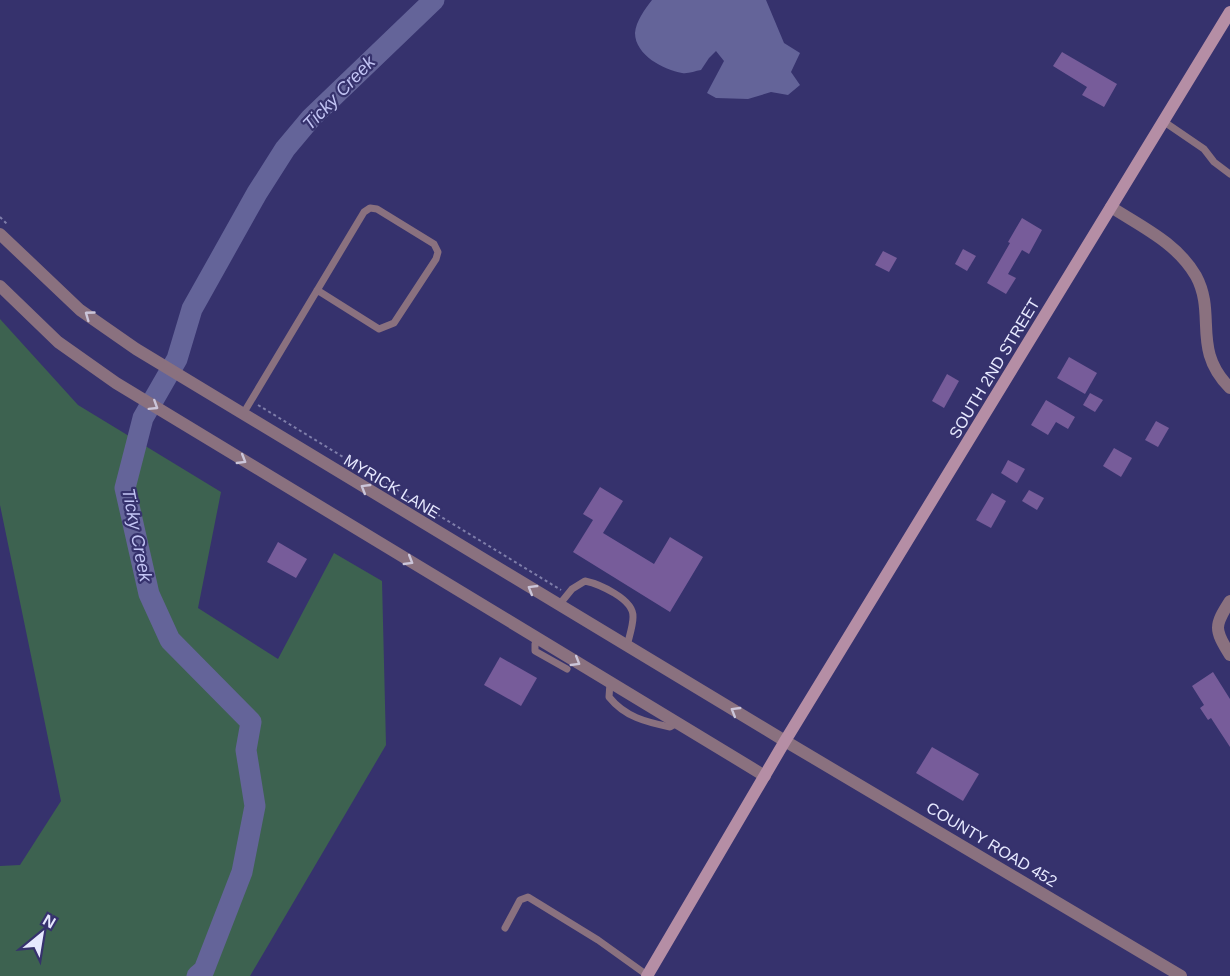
<svg xmlns="http://www.w3.org/2000/svg" width="1230" height="976" font-family="Arial,sans-serif">
  <style>
    .green { fill: #3d6250 }
    .water { fill: #646499 }
    .lines { fill: none; stroke-linecap: round; stroke-linejoin: round }
    .river { stroke: #646499; stroke-width: 21 }
    .building { fill: #775c9a }
    .path { stroke: #7f7eaa; stroke-width: 2; stroke-dasharray: 3 3; stroke-linecap: butt }
    .service { stroke: #8a717f; stroke-width: 7 }
    .minor { stroke: #8a717f; stroke-width: 12 }
    .tertiary { stroke: #8a717f; stroke-width: 12 }
    .secondary { stroke: #b58ea5; stroke-width: 12 }
    .oneway { stroke: #cbc5d9 }
    .labels { text-anchor: middle; stroke-width: 4.5; stroke-linejoin: round; paint-order: stroke }
    .street-label { font-size: 16px; fill: #e7e9ff; stroke: #36326d }
    .water-label { font-size: 18px; font-style: italic; fill: #c3c5f5; stroke: #36326d }
  </style>
  <rect width="100%" height="100%" fill="#36326d"/>
  <!-- green -->
  <path class="green" d="M 0,319 L 78,405 L 221,492 L 198,608 L 278,659 L 334,553 L 382,581 L 386,745 L 250,976 L 0,976 L 0,866 L 20,865 L 61,801 L 0,505 Z"/>
  <!-- water -->
  <path class="water" d="M 652,0 L 766,0 L 784,43 L 800,53 L 791,72 L 800,85 L 788,95 L 771,92 L 748,99 L 716,98 L 707,93 L 724,61 L 716,51 L 709,58 L 701,70 C 695,71 688,74 682,73 C 664,70 635,55 635,33 C 636,21 645,9 652,0 Z"/>
  <g class="lines">
    <!-- river -->
    <path class="river" d="M 197,976 L 204,970 L 242,872 L 255,806 L 246,750 L 251,722 L 170,640 L 149,594 L 125,488 L 143,418 L 177,359 L 192,309 L 257,193 L 285,149 L 311,118 L 434,0"/>
  </g>
  <!-- building -->
  <g class="building">
    <path d="M 1062,52 L 1117,84 L 1104,107 L 1082,95 L 1087,87 L 1053,66 Z"/>
    <path d="M 1022,218 L 1042,230 L 1029,254 L 1022,250 L 1008,274 L 1016,278 L 1006,294 L 987,283 L 1010,243 L 1008,242 Z"/>
    <path d="M 963,249 L 976,256 L 967,271 L 955,264 Z"/>
    <path d="M 883,251 L 897,258 L 889,272 L 875,265 Z"/>
    <path d="M 1069,357 L 1097,373 L 1085,394 L 1057,378 Z"/>
    <path d="M 947,374 L 959,381 L 944,408 L 932,401 Z"/>
    <path d="M 1090,393 L 1103,400 L 1095,412 L 1083,405 Z"/>
    <path d="M 1046,400 L 1075,417 L 1068,429 L 1056,422 L 1048,435 L 1031,425 Z"/>
    <path d="M 1156,421 L 1169,428 L 1158,447 L 1145,440 Z"/>
    <path d="M 1114,448 L 1132,458 L 1121,477 L 1103,466 Z"/>
    <path d="M 1008,460 L 1025,469 L 1017,483 L 1001,473 Z"/>
    <path d="M 600,487 L 623,501 L 603,533 L 654,564 L 670,537 L 703,557 L 670,612 L 573,552 L 593,520 L 583,514 Z"/>
    <path d="M 1029,490 L 1044,498 L 1037,510 L 1022,501 Z"/>
    <path d="M 992,493 L 1006,501 L 991,528 L 976,520 Z"/>
    <path d="M 278,542 L 307,559 L 296,578 L 267,562 Z"/>
    <path d="M 500,657 L 537,678 L 521,706 L 484,685 Z"/>
    <path d="M 1213,672 L 1230,699 L 1230,747 L 1211,718 L 1208,720 L 1200,708 L 1204,705 L 1192,686 Z"/>
    <path d="M 932,747 L 979,774 L 963,801 L 916,773 Z"/>
  </g>
  <g class="lines">
    <!-- path -->
    <g class="path">
      <path d="M 0,217 L 7,224"/>
      <path d="M 258,405 L 561,590"/>
    </g>
    <!-- service -->
    <g class="service">
      <path d="M 1163,121 L 1204,149 L 1214,162 L 1230,174"/>
      <path d="M 243,414 L 364,212 L 370,208 L 377,209 L 434,244 L 438,252 L 436,259 L 394,323 L 379,329 L 317,290"/>
      <path d="M 559,605 L 572,589 L 585,581 C 599,584 634,599 633,617 C 633,626 629,637 627,646"/>
      <path d="M 537,638 L 535,644 L 535,651 L 567,669"/>
      <path d="M 610,683 L 609,697 C 625,717 646,722 670,727 L 677,723"/>
      <path d="M 505,928 L 520,900 L 528,897 L 598,940 L 647,975"/>
    </g>
    <!-- minor -->
    <g class="minor">
      <path d="M 1111,207 C 1142,227 1177,243 1196,276 C 1217,315 1191,349 1230,388"/>
      <path d="M 1230,601 C 1214,626 1214,629 1230,655"/>
      <path d="M 785,741 L 1181,976"/>
    </g>
    <!-- tertiary -->
    <g class="tertiary">
      <path d="M 0,234 L 80,310 L 136,349 L 785,741"/>
      <path d="M 0,286 L 58,342 L 116,383 L 765,776"/>
    </g>
    <!-- secondary -->
    <path class="secondary" d="M 647,976 L 785,741 L 1230,12"/>
  </g>
  <!-- one-way arrows -->
  <defs><path id="oneway-chevron" d="M-2-3.5L2.5 0L-2 3.5" fill="none" stroke-width="1.6" stroke-linecap="round" stroke-linejoin="round" transform="scale(1.5)"/></defs>
  <g class="oneway">
    <use href="#oneway-chevron" transform="translate(89 315) rotate(-144)"/>
    <use href="#oneway-chevron" transform="translate(154 406) rotate(32)"/>
    <use href="#oneway-chevron" transform="translate(242 460) rotate(31)"/>
    <use href="#oneway-chevron" transform="translate(365 488) rotate(-149)"/>
    <use href="#oneway-chevron" transform="translate(409 561) rotate(31)"/>
    <use href="#oneway-chevron" transform="translate(532 589) rotate(-149)"/>
    <use href="#oneway-chevron" transform="translate(576 662) rotate(31)"/>
    <use href="#oneway-chevron" transform="translate(735 711) rotate(-149)"/>
  </g>
  <g class="labels">
    <!-- street labels -->
    <g class="street-label">
      <text transform="translate(994 368) rotate(-59)" y="6">SOUTH 2ND STREET</text>
      <text transform="translate(392 486) rotate(31)" y="6">MYRICK LANE</text>
      <text transform="translate(992 844) rotate(31)" y="6">COUNTY ROAD 452</text>
    </g>
    <!-- water labels -->
    <g class="water-label">
      <text transform="translate(339 93) rotate(-46)" y="6">Ticky Creek</text>
      <text transform="translate(137 535) rotate(79)" y="6">Ticky Creek</text>
    </g>
  </g>
  <!-- north arrow -->
  <g transform="translate(42 934) rotate(30)" stroke="#36326d" stroke-width="4.5" paint-order="stroke">
  <path d="M0-4.5L10 22L0 15L-10 22Z" fill="#e7e9ff"/>
  <text y="-9" font-size="16" font-weight="bold" text-anchor="middle" fill="#e7e9ff">N</text>
  </g>
</svg>
